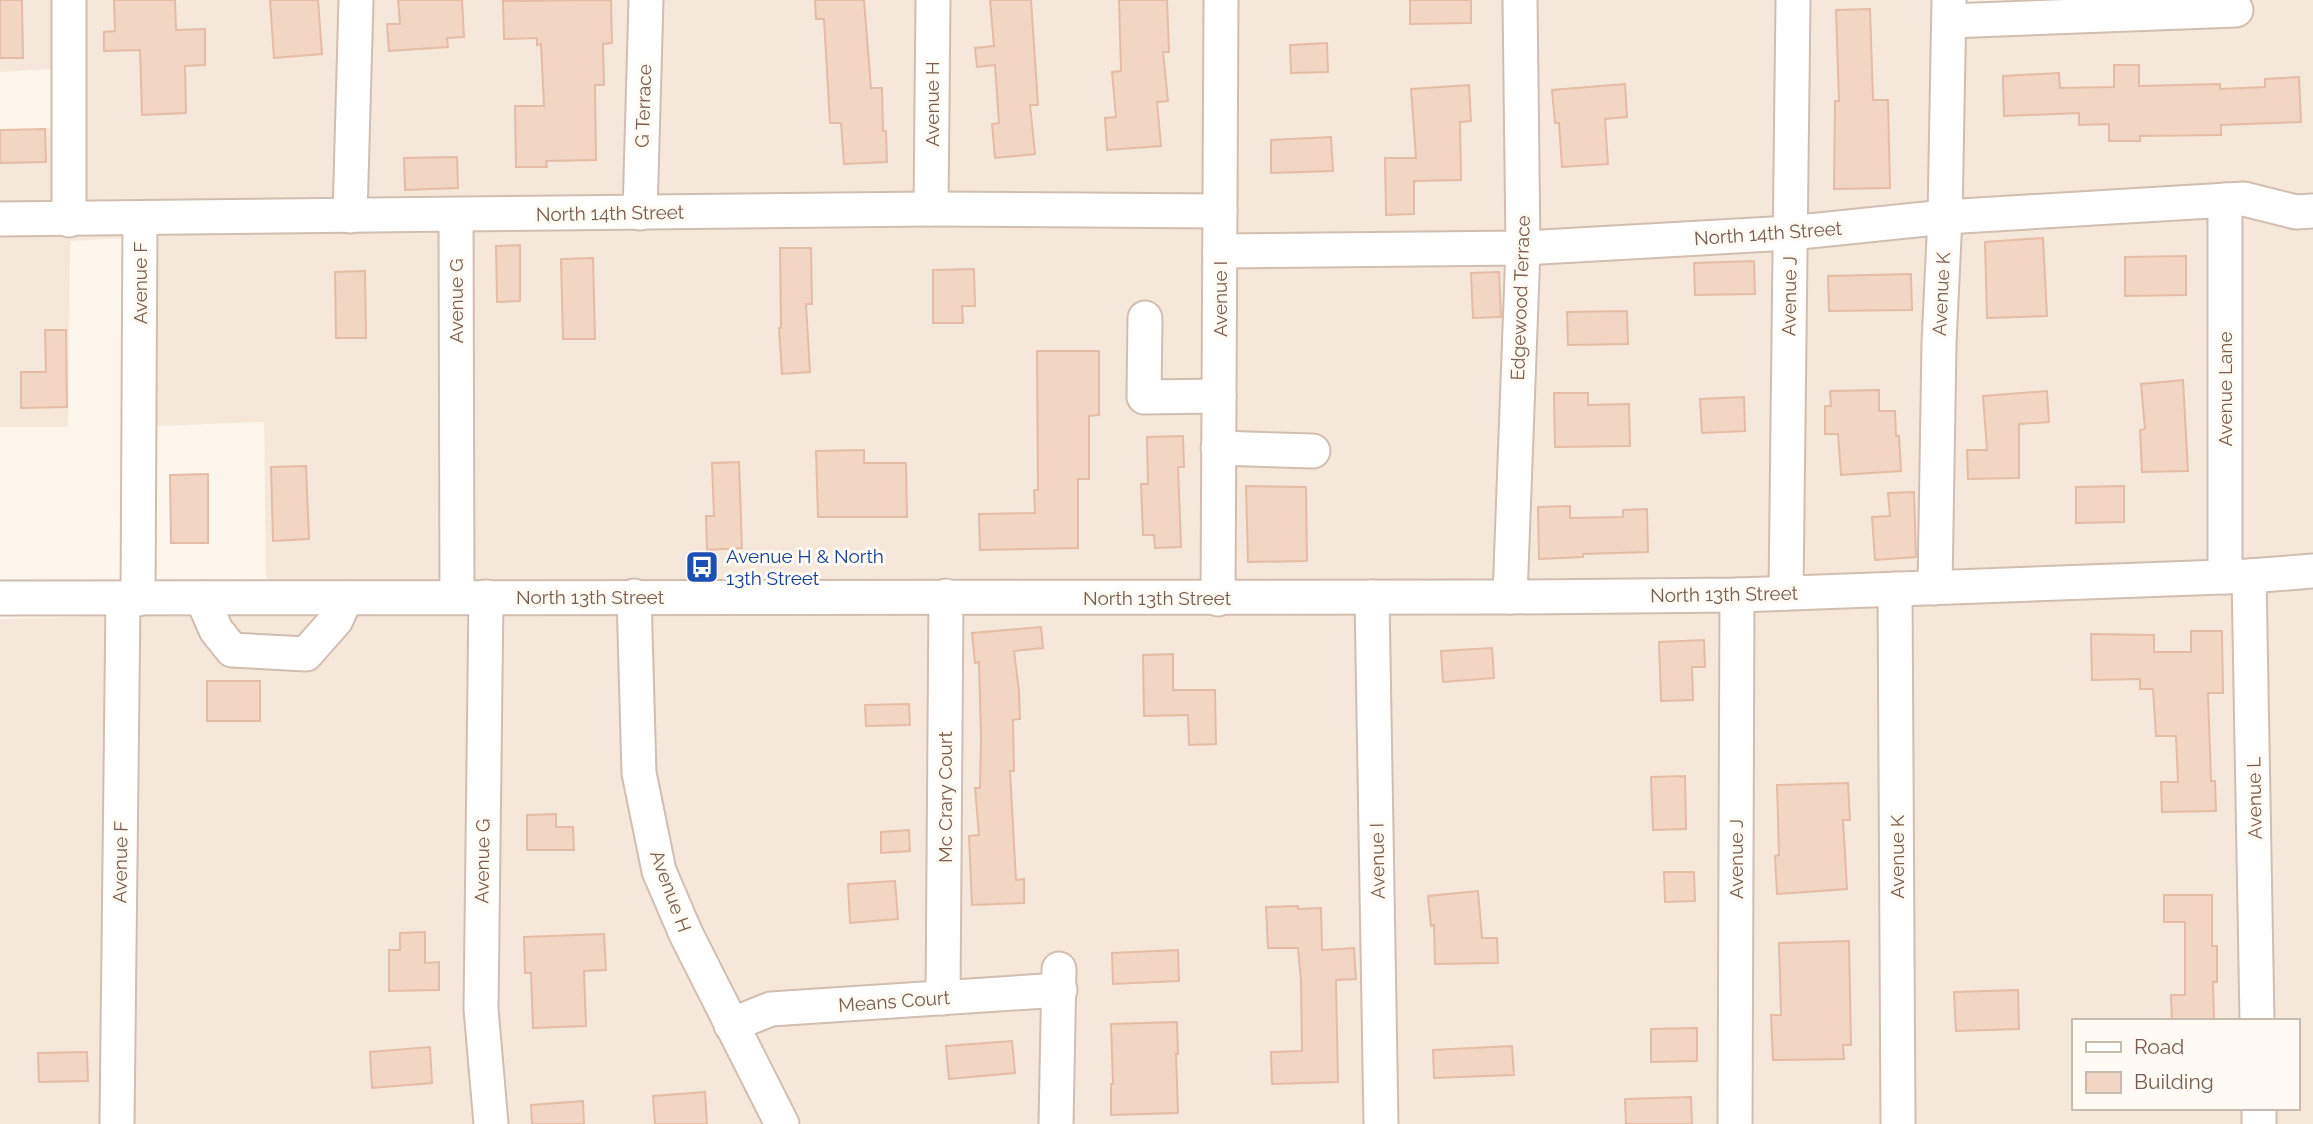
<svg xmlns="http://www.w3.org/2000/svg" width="2313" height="1124" font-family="Raleway,sans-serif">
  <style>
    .residential { fill: #f5e8da }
    .building { fill: #f3d5c3; stroke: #e6bba3; stroke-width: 2 }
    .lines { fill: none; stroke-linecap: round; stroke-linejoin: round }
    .minor-casing { stroke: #d1beb0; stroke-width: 37 }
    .minor { stroke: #fff; stroke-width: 33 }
    .labels { text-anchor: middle; stroke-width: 6; stroke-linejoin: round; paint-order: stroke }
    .street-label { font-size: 19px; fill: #7a5c4d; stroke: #fffaf3 }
    .transit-label { font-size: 19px; fill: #164399; stroke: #fffaf3; text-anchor: start }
  </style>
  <rect width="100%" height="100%" fill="#fdf6ec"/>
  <!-- residential -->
  <g class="residential">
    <path d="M 0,0 L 55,0 L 55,208 L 0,208 L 0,131 L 53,128 L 54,69 L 0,72 Z"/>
    <path d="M 83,0 L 342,0 L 337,204 L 83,207 Z"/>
    <path d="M 370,0 L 632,0 L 626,201 L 365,204 Z"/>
    <path d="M 660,0 L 919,0 L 917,197 L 654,200 Z"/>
    <path d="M 947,0 L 1207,0 L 1207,198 L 945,197 Z"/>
    <path d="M 1235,0 L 1506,0 L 1509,236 L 1234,239 Z"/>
    <path d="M 1534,0 L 1779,0 L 1776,221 L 1537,235 Z"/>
    <path d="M 1807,0 L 1935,0 L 1931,206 L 1804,219 Z"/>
    <path d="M 2250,0 L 2313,0 L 2313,198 L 1959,203 L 1963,33 L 2250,21 Z"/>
    <path d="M 2243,212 L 2313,223 L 2313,559 L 1949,575 L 1958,228 Z"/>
    <path d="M 1206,223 L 1204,586 L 471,585 L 470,227 Z"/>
    <path d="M 442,227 L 443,585 L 266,586 L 264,422 L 154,426 L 154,231 Z"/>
    <path d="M 1930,231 L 1921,576 L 1800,580 L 1804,244 Z"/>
    <path d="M 126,232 L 127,238 L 70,241 L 68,427 L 0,427 L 0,233 Z"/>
    <path d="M 1776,246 L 1772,581 L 1524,584 L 1537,260 Z"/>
    <path d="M 1509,261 L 1497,584 L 1232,586 L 1234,264 Z"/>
    <path d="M 2313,584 L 2313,1124 L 2272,1124 L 2272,1108 L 2297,1108 L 2297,1021 L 2271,1021 L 2264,588 Z"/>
    <path d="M 2236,589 L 2243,1021 L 2073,1021 L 2073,1108 L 2244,1108 L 2244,1124 L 1912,1124 L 1909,601 Z"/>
    <path d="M 1881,602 L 1885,1124 L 1749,1124 L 1751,606 Z"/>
    <path d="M 1723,607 L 1721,1124 L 1395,1124 L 1386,610 Z"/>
    <path d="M 621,609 L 625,774 L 767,1124 L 505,1124 L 494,1008 L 500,610 Z"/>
    <path d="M 649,609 L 932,609 L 929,986 L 738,1009 L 673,867 L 653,772 Z"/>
    <path d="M 960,609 L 1359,610 L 1367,1124 L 1070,1124 L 1074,1001 L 1073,955 L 1045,955 L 1046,979 L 957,984 Z"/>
    <path d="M 472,610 L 477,1124 L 131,1124 L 137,615 Z"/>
    <path d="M 109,616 L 103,1124 L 0,1124 L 0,619 Z"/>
    <path d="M 1045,1004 L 1042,1124 L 797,1124 L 749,1031 L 774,1021 Z"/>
  </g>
  <!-- building -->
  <g class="building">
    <path d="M 0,0 L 22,0 L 23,58 L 0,58 Z"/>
    <path d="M 114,0 L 175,0 L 176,30 L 205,29 L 205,65 L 185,66 L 186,113 L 142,115 L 140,50 L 104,51 L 104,32 L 115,31 Z"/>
    <path d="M 270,0 L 318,0 L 322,54 L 274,58 Z"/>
    <path d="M 398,0 L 462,0 L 464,37 L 447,38 L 448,47 L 389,51 L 387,24 L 400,24 Z"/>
    <path d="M 611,0 L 612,43 L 603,44 L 604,85 L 595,85 L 596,160 L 546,161 L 547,167 L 516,167 L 515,106 L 544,106 L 541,44 L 537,45 L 537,38 L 504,39 L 503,1 Z"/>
    <path d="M 815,0 L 864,0 L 871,88 L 882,88 L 883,131 L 886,131 L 887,162 L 844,164 L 841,123 L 830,123 L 824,19 L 816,19 Z"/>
    <path d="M 990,0 L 1031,0 L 1038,105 L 1030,105 L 1035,154 L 995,158 L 992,124 L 999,123 L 995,65 L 977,67 L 975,48 L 994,46 Z"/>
    <path d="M 1119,0 L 1167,0 L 1169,52 L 1163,52 L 1168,101 L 1157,102 L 1161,146 L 1107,150 L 1105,118 L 1116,117 L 1112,72 L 1121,71 Z"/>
    <path d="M 1410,0 L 1471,0 L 1471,23 L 1410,24 Z"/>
    <path d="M 1870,9 L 1873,100 L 1888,100 L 1890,188 L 1834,189 L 1835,101 L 1839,101 L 1836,10 Z"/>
    <path d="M 1327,43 L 1328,72 L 1291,73 L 1290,45 Z"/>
    <path d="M 2114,65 L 2139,65 L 2139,86 L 2220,84 L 2220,89 L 2265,87 L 2265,79 L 2299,77 L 2301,122 L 2221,125 L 2221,135 L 2140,136 L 2140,141 L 2109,141 L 2109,124 L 2079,125 L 2079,113 L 2004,116 L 2003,76 L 2059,73 L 2060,88 L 2114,87 Z"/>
    <path d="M 1625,84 L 1627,117 L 1605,119 L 1608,164 L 1562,167 L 1559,123 L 1555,123 L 1552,90 Z"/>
    <path d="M 1469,85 L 1471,121 L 1460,122 L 1461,180 L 1414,181 L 1414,214 L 1386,215 L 1385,158 L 1416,158 L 1411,89 Z"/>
    <path d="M 45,129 L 46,162 L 0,163 L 0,130 Z"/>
    <path d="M 1331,137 L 1333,171 L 1271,173 L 1271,140 Z"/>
    <path d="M 457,157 L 458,188 L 405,190 L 404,158 Z"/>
    <path d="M 2043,238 L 2047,316 L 1987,318 L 1985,242 Z"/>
    <path d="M 520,245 L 520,301 L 497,302 L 496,246 Z"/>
    <path d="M 780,248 L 811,248 L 812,304 L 806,304 L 810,372 L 782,374 L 779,328 L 781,328 Z"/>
    <path d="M 2186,256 L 2186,295 L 2125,296 L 2125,257 Z"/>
    <path d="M 593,258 L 595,339 L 563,339 L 561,259 Z"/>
    <path d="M 1754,261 L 1755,294 L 1695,295 L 1694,263 Z"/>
    <path d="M 974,269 L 975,306 L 962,306 L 963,323 L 933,323 L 933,270 Z"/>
    <path d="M 365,271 L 366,338 L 336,338 L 335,272 Z"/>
    <path d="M 1499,272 L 1501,317 L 1473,318 L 1471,273 Z"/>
    <path d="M 1911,274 L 1912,310 L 1829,311 L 1828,276 Z"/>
    <path d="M 1627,311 L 1628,344 L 1568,345 L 1567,312 Z"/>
    <path d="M 45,330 L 66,330 L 67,407 L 21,408 L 21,372 L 46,372 Z"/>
    <path d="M 1037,351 L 1099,351 L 1099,415 L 1089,416 L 1089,479 L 1078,479 L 1078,548 L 980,550 L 979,514 L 1035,513 L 1034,490 L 1038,490 Z"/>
    <path d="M 2183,380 L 2188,471 L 2142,472 L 2140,430 L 2145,429 L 2141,384 Z"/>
    <path d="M 1879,390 L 1879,411 L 1895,411 L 1896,436 L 1899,436 L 1901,471 L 1841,475 L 1838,434 L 1825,434 L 1825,406 L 1831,406 L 1830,391 Z"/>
    <path d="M 2047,391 L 2049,422 L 2019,424 L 2019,478 L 1968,479 L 1967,450 L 1987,450 L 1983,396 Z"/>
    <path d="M 1554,393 L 1588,393 L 1588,405 L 1629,404 L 1630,446 L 1555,447 Z"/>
    <path d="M 1744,397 L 1745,431 L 1702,433 L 1700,399 Z"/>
    <path d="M 1183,436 L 1184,467 L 1178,467 L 1181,547 L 1155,548 L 1154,535 L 1143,535 L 1141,484 L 1148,484 L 1147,437 Z"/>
    <path d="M 864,450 L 864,463 L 906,463 L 907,517 L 818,517 L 816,451 Z"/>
    <path d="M 739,462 L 742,548 L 707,550 L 706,516 L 714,516 L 712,463 Z"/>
    <path d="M 306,466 L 309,539 L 273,541 L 271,467 Z"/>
    <path d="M 208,474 L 208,543 L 171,543 L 170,475 Z"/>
    <path d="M 1246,486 L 1306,487 L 1307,561 L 1248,562 Z"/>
    <path d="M 2124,486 L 2124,522 L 2076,523 L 2076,487 Z"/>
    <path d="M 1914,492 L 1916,557 L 1875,560 L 1872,517 L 1890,516 L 1888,493 Z"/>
    <path d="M 1570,506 L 1570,518 L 1623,517 L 1623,510 L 1647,509 L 1648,552 L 1583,554 L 1583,557 L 1539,559 L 1538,507 Z"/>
    <path d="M 1041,627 L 1043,648 L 1014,651 L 1019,691 L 1020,719 L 1013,720 L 1014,771 L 1010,771 L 1016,880 L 1024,879 L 1024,903 L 972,905 L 969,836 L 979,835 L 975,788 L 980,788 L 981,737 L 979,662 L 975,663 L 972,633 Z"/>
    <path d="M 2191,631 L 2222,631 L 2223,693 L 2208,693 L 2211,781 L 2215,781 L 2216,811 L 2162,812 L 2161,782 L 2178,782 L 2176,736 L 2156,736 L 2153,689 L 2140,689 L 2140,679 L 2092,680 L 2091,634 L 2154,635 L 2154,652 L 2191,652 Z"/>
    <path d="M 1704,640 L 1705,667 L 1692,667 L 1693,700 L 1661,701 L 1659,642 Z"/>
    <path d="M 1492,648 L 1494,678 L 1443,682 L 1441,651 Z"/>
    <path d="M 1173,654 L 1173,690 L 1215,690 L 1216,744 L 1189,745 L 1188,715 L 1144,716 L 1143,655 Z"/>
    <rect x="207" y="681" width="53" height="40"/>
    <path d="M 909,704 L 910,725 L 866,726 L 865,705 Z"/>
    <path d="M 1685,776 L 1686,829 L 1653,830 L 1651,777 Z"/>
    <path d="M 1848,783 L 1850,820 L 1843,820 L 1847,889 L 1777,894 L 1775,856 L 1779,855 L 1777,785 Z"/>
    <path d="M 556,814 L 556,827 L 573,827 L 574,850 L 527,850 L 527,815 Z"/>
    <path d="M 909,830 L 910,851 L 881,853 L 881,832 Z"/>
    <path d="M 1664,872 L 1694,872 L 1695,901 L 1665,902 Z"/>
    <path d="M 895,881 L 898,919 L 850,923 L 848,884 Z"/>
    <path d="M 1478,891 L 1482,938 L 1497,938 L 1498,963 L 1435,964 L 1434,925 L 1431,926 L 1428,896 Z"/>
    <path d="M 2164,895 L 2212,895 L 2212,946 L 2217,946 L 2217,982 L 2213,982 L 2214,1021 L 2172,1021 L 2171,995 L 2185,995 L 2185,922 L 2164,922 Z"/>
    <path d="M 1298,906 L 1298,909 L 1321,908 L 1322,950 L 1354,948 L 1356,979 L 1336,980 L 1338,1082 L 1272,1084 L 1271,1052 L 1302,1051 L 1301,981 L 1298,948 L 1268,948 L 1266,907 Z"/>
    <path d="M 425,932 L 425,963 L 439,962 L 439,990 L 389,991 L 389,950 L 400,950 L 400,933 Z"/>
    <path d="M 604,934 L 606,970 L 584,971 L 586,1026 L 533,1028 L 531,973 L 525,973 L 524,937 Z"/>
    <path d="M 1849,941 L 1851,1045 L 1843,1045 L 1844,1059 L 1773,1060 L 1771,1015 L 1781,1015 L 1779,943 Z"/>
    <path d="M 1178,950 L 1179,981 L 1113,984 L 1112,953 Z"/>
    <path d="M 2018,990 L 2019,1029 L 1956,1031 L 1954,992 Z"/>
    <path d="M 1177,1022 L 1178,1054 L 1176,1054 L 1178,1113 L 1111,1115 L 1111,1084 L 1113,1084 L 1111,1024 Z"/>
    <path d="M 1697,1028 L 1697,1061 L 1651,1062 L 1651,1029 Z"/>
    <path d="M 1012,1041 L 1015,1073 L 949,1079 L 946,1046 Z"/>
    <path d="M 1512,1046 L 1514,1075 L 1434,1078 L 1433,1050 Z"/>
    <path d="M 430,1047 L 432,1083 L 372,1088 L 370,1052 Z"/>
    <path d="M 87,1052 L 88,1081 L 39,1082 L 38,1053 Z"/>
    <path d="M 705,1092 L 707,1124 L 655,1124 L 653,1096 Z"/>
    <path d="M 1691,1097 L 1692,1124 L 1626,1124 L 1625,1099 Z"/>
    <path d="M 583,1101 L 584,1124 L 532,1124 L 531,1105 Z"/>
  </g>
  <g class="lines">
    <defs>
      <g id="minor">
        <path d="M 69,0 L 69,220"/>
        <path d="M 1949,21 L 2236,10"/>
        <path d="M 2225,200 L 2225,577"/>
        <path d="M 931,209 L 933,0"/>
        <path d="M 640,213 L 646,0"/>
        <path d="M 456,215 L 457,597"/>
        <path d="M 350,216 L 356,0"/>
        <path d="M 0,219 L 931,209 L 1220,211"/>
        <path d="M 1220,251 L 1523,248 L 1790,233 L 1945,217 L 2244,199 L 2296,212 L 2313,211"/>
        <path d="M 1145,318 L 1144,397 L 1219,396"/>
        <path d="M 1218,448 L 1313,451"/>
        <path d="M 2249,576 L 2257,1021"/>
        <path d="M 1935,588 L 1939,343 L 1945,217 L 1949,0"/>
        <path d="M 1895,589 L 1898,1124"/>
        <path d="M 1786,593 L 1793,0"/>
        <path d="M 634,596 L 639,773 L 659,871 L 686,934 L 782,1124"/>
        <path d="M 486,597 L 481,1009 L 491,1124"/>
        <path d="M 1372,597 L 1381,1124"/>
        <path d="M 1510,597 L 1523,248 L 1520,0"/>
        <path d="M 0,598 L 1510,597 L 1737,595 L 2249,576 L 2313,571"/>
        <path d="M 202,598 L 216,630 L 232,650 L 306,654 L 336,620 L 346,598"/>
        <path d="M 138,599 L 140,219"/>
        <path d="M 1218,599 L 1221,0"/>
        <path d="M 943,998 L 946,596"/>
        <path d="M 731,1025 L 771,1009 L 1060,990"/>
        <path d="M 2259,1108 L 2259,1124"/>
        <path d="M 117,1124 L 123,599"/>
        <path d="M 1056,1124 L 1059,969"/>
        <path d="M 1735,1124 L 1737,595"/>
      </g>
    </defs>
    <!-- minor casing -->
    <use href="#minor" class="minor-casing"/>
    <!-- minor -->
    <use href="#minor" class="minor"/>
  </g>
  <!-- icons -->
  <defs>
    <symbol id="bus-square" viewBox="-11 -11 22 22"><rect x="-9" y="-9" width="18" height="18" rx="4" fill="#1a4fb4" stroke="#fffaf3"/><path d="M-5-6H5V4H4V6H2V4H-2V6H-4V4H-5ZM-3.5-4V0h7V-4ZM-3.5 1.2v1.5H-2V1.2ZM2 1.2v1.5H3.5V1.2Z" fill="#fff"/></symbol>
  </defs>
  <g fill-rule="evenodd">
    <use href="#bus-square" x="683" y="548" width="38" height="38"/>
  </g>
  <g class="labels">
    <!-- street labels -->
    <g class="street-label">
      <text transform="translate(932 104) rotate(-90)" y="7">Avenue H</text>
      <text transform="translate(643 106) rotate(-88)" y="7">G Terrace</text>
      <text transform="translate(610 213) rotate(-1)" y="7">North 14th Street</text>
      <text transform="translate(1768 233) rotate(-4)" y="7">North 14th Street</text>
      <text transform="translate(140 283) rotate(-90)" y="7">Avenue F</text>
      <text transform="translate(1941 294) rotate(-87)" y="7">Avenue K</text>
      <text transform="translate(1789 296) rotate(-89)" y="7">Avenue J</text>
      <text transform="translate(1520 298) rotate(-88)" y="7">Edgewood Terrace</text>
      <text transform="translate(1220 299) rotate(-90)" y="7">Avenue I</text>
      <text transform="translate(456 301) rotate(-90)" y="7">Avenue G</text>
      <text transform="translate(2225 389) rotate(-90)" y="7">Avenue Lane</text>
      <text transform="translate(1724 594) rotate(-1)" y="7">North 13th Street</text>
      <text x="590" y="604">North 13th Street</text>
      <text x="1157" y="605">North 13th Street</text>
      <text transform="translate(945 797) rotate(-90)" y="7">Mc Crary Court</text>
      <text transform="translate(2254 798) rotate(-91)" y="7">Avenue L</text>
      <text transform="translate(1897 857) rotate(-90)" y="7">Avenue K</text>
      <text transform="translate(1736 859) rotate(-90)" y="7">Avenue J</text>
      <text transform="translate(482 861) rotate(-89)" y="7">Avenue G</text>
      <text transform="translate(1377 861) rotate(-91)" y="7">Avenue I</text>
      <text transform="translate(120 862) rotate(-89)" y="7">Avenue F</text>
      <text transform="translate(671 891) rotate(70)" y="7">Avenue H</text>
      <text transform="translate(894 1001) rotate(-4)" y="7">Means Court</text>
    </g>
    <!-- transit labels -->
    <g class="transit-label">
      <text x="726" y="563">Avenue H &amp; North<tspan x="726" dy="22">13th Street</tspan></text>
    </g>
  </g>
  <!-- legend -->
  <rect x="2072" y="1019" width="228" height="91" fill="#fffaf3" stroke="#cabbb1" stroke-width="2"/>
  <rect x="2086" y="1042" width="35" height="10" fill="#ffffff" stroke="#cabbb1" stroke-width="2"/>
  <text x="2134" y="1054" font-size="21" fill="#7a5c4d">Road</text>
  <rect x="2086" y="1072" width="35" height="21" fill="#f3d5c3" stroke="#cabbb1" stroke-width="2"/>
  <text x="2134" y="1089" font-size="21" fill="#7a5c4d">Building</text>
</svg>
